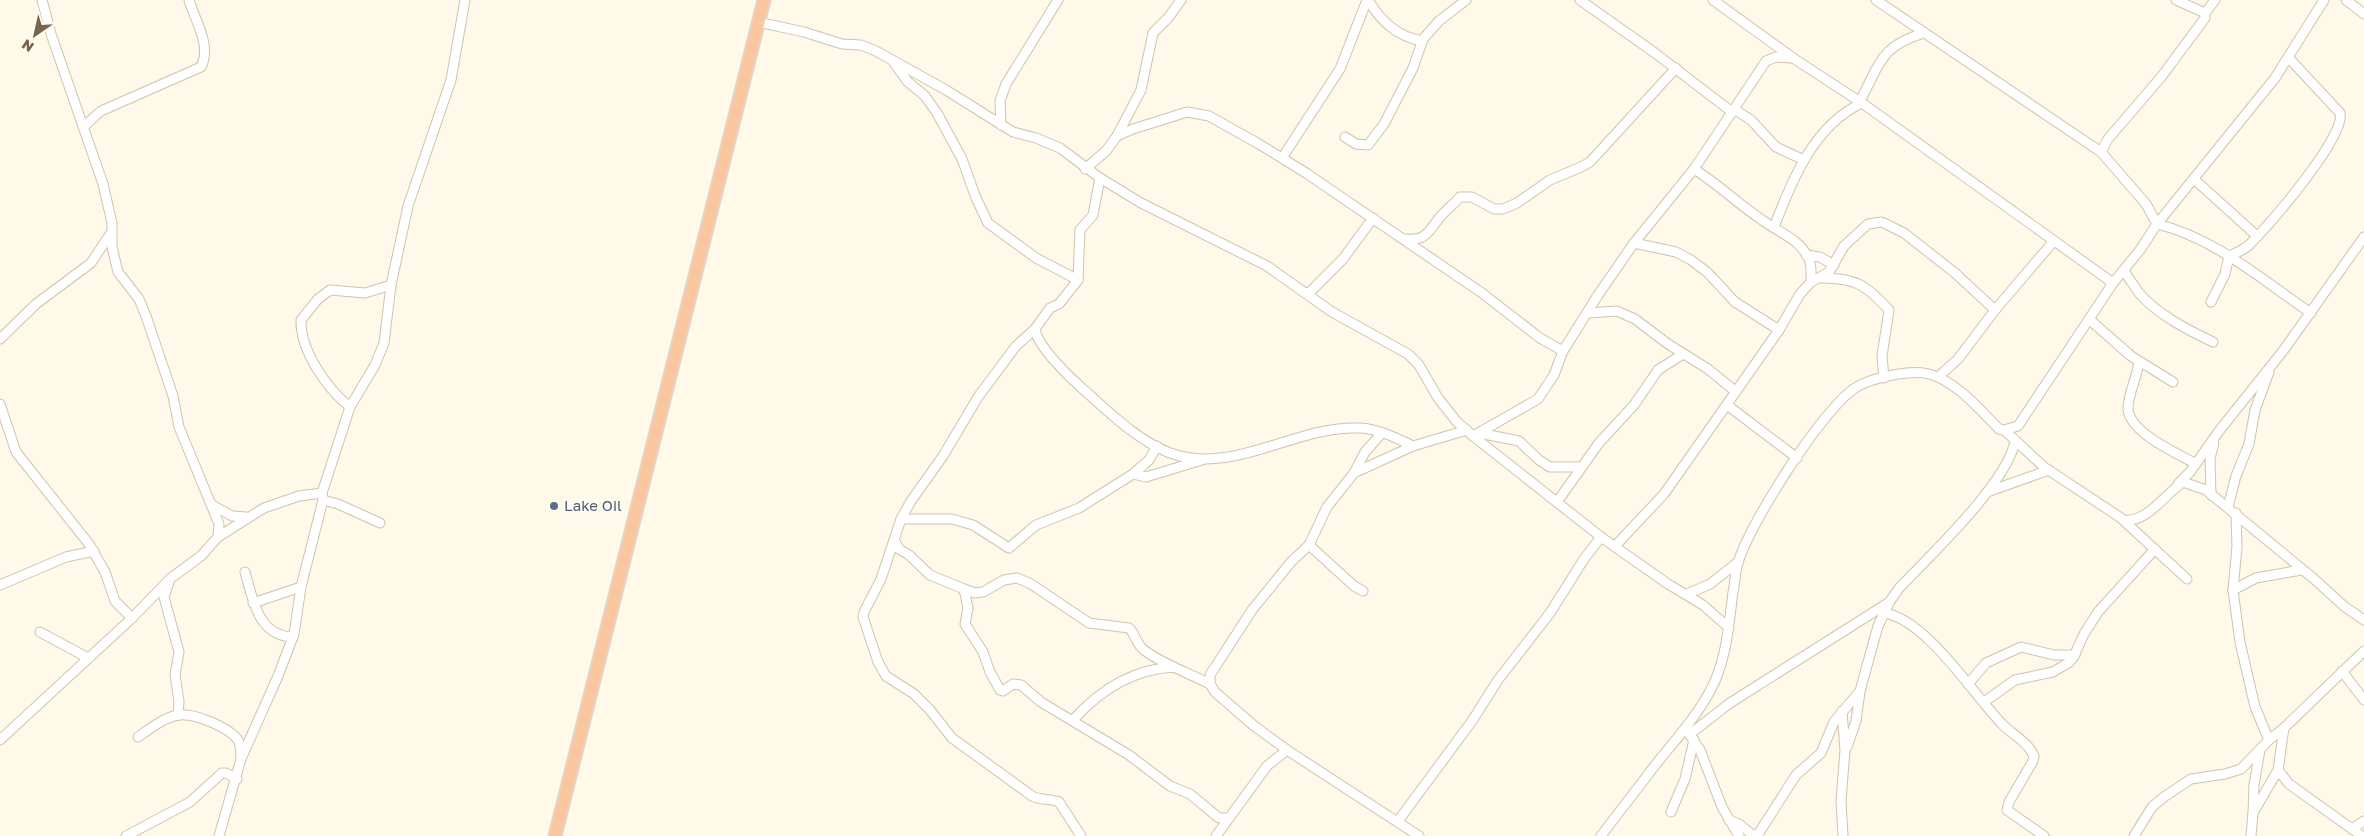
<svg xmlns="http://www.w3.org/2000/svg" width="2364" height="836" font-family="'Golos Text',sans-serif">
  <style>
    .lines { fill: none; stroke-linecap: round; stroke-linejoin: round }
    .minor-casing { stroke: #d1c3ad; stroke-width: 11 }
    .highway-casing { stroke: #dcd7d0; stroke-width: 15 }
    .minor { stroke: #fff; stroke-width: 9 }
    .highway { stroke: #fac69d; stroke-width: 12 }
    .service-dot { fill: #5c6f8a; stroke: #fffcf0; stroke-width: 2 }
    .labels { text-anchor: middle; stroke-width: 5; stroke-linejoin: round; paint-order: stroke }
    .service-label { font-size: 15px; fill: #4e5e75; stroke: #fffcf0; text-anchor: start }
  </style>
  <rect width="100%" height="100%" fill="#fef9e9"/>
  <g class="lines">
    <defs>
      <g id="minor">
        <path d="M 42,0 L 51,34 L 103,184 L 112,223 L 112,247 L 118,272 L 139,299 L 146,316 L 173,396 L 179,427 L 219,524 L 218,537"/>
        <path d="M 1368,0 C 1381,21 1396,36 1422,41"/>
        <path d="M 1580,0 L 1655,53 L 1732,112"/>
        <path d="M 1713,0 L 1793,58 L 1862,103 L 2113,283"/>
        <path d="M 1876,0 L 2101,152 L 2146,204 L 2157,224"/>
        <path d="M 2176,0 L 2205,13"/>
        <path d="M 2346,0 L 2364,14"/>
        <path d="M 758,22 L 804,32 L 842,44 L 861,45 L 876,51 L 946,90 L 1013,132 L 1036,138 L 1060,148 L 1100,178 L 1141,203 L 1267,266 L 1332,312 L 1408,354 L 1419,365 L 1438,398 L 1457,422 L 1473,436 L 1601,537 L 1668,584 L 1703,605 L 1729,628"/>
        <path d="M 894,63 L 908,82 L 925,96 L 937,113 L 962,159 L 976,198 L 988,223 L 1036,258 L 1078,280"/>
        <path d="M 1860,101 C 1880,64 1880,46 1924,33"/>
        <path d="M 1734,109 L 1751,120 L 1776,147 L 1804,160"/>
        <path d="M 1001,125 L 1000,101 L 1006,84 L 1058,0"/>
        <path d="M 83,127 L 101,111 L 201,67 C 212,45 195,21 189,0"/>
        <path d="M 1117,136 L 1141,90 L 1153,33 L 1168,18 L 1181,0"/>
        <path d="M 1345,137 L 1356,144 L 1368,145 L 1384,124 L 1413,68 L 1423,39 L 1439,21 L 1466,0"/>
        <path d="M 2101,152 L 2108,139 L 2162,76 L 2205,18 L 2205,13 L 2215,0"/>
        <path d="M 1282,158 L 1340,69 L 1367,0"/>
        <path d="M 1085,169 L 1106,151 L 1117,136 L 1133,129 L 1187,112 L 1209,116 L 1259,144 L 1306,173 L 1482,293 L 1540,338 L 1563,351"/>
        <path d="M 1694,169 C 1718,184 1738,204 1762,220 C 1778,232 1800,239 1809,259 C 1812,266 1811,274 1811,282"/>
        <path d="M 1100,178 L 1093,215 L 1080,230 L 1078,280 L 1059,304 L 1050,308 L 1035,329 C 1037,346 1070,378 1084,390 C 1109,412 1138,441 1170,453 C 1233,476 1296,425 1360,428 C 1379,429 1396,438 1413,446"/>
        <path d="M 2195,180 L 2257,236"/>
        <path d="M 2157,224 C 2215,238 2262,280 2311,313"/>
        <path d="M 1774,227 C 1792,180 1814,125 1862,103"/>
        <path d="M 1403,239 C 1427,241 1427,233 1440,217 C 1446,210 1454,204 1460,197 L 1472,197 L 1494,209 L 1503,209 L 1517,203 L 1550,180 L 1581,167 L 1590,162 L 1676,68"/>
        <path d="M 1634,243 L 1676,252 L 1691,260 L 1707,272 L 1735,302 L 1779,330"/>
        <path d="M 1806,255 L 1820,257 L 1834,265"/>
        <path d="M 2124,271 C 2129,278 2134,286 2139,293 C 2158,315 2188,330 2213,342"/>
        <path d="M 1822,278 C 1856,278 1866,285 1889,310 L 1882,356 L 1884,378"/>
        <path d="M 1308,294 L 1343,259 L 1373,218"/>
        <path d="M 2211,302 L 2225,274 L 2229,256 C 2236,253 2244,250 2249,245 C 2268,227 2347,135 2340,113 L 2288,57"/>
        <path d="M 1588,313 L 1617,311 L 1635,319 L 1668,344 L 1708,369 L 1735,391"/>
        <path d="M 2090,320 L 2131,356 L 2173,382"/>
        <path d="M 1035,329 L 1016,346 L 978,397 L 943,456 L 911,501 L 901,519 L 881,579 L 864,612 L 863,617 L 878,662 L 886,676 L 914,694 L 930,710 L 952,738 L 1032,796 C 1041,801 1051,798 1059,802 L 1081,836"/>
        <path d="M 0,339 L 36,304 L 91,263 L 111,233"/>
        <path d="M 2139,362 C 2137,377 2129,392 2128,407 C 2127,432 2177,453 2196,464"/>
        <path d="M 1938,377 L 1958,359 L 1995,310 L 2053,242"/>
        <path d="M 0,404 L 16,452 L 89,544 L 105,572 L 115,601 L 132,618"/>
        <path d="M 1727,405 L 1797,458"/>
        <path d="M 350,407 C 327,389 300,350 301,320 L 318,299 L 330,290 L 365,293 L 391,285"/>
        <path d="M 2004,430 L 2044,467 L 2124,520 C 2147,523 2165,494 2183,482 L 2206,490 L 2313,578 L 2345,607 L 2364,620"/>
        <path d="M 1479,433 L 1519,441 L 1539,460 L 1550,467 L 1581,467"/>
        <path d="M 1473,436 L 1538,399 L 1554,375 L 1563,351 L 1598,295 L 1634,243 L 1694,169 L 1766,61 L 1776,57 L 1793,58"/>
        <path d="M 1354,473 L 1365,452 L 1382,433"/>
        <path d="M 1133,474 L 1146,477 L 1202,460"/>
        <path d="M 2178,484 L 2190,472 L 2219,431 L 2283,351 L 2364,237"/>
        <path d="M 1987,492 L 2049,470"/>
        <path d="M 2211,495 L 2210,458 L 2214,443"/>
        <path d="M 323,500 L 338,504 L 380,523"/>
        <path d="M 1557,502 L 1599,443 L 1634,405 L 1658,370 L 1683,354"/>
        <path d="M 212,505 L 232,516 L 246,517"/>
        <path d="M 2228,507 L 2236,476 L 2249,444 L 2255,410 L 2269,372"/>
        <path d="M 2236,513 L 2237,547 L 2233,590 L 2240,642 L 2255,707 L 2269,740"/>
        <path d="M 901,519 L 952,519 L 973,525 L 1009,548 L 1036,525 L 1079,508 L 1133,474 L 1149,460 L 1157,446"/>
        <path d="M 2123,520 L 2187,579"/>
        <path d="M 894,540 L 899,549 L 909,555 L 930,575 L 964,589 L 975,593 L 983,592 L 1004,580 L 1017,578 L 1031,584 L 1089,623 L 1129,628 C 1136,635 1136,644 1144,650 C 1162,664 1189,673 1210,684"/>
        <path d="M 1309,545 L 1354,586 L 1363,591"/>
        <path d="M 1616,545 L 1664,494 L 1779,330 L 1800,294 L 1811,282 L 1829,272 L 1844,246 L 1868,224 L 1882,222 L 1904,233 L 1955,273 L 1995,310"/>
        <path d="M 245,572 C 253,600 258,636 293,637"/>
        <path d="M 169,582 L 164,597 L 179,652 L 175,675 L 179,701 L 178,715"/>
        <path d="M 0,585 L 66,557 L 94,551"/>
        <path d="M 964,589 L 968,608 L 965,624 L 983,652 L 990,672 L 1000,690 L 1003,691 L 1013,684 L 1021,685 L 1041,702 L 1129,755 L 1170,786 L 1190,794 L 1219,818 L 1228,818"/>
        <path d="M 2233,590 L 2256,578 L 2301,570"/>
        <path d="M 1687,594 L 1710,584 L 1737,563"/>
        <path d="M 253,603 L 301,587"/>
        <path d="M 1884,613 C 1926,619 1973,694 2002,724 C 2013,735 2028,742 2034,756 L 2033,761 L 2009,802 L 2007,810 L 2044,836"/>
        <path d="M 40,632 L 88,658"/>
        <path d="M 2342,671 L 2364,700"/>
        <path d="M 1968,684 L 1986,663 L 2021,647 L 2054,655 L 2075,655"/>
        <path d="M 1984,702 L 2015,680 L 2053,672 L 2068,663 L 2073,658 L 2084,634 L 2098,612 L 2155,549"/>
        <path d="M 1842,711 L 1845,750 L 1841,801 L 1843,836"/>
        <path d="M 1073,720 C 1100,690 1133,669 1174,667"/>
        <path d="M 1687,731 L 1700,750 L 1722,807 L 1739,836"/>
        <path d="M 1690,734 L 1730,703 L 1888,603"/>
        <path d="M 138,737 C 150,729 164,717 179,715 C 194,713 229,727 238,740 C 241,745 241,753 241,759"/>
        <path d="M 0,740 L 131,619 L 171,578 L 201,556 L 218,537 L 264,508 L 299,496 L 322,493"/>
        <path d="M 1847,747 L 1856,721 L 1860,692"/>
        <path d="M 2278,770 L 2289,784 L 2362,836"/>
        <path d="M 1671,812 L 1685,779 L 1694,740"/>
        <path d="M 2253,813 L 2254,785 L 2260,750"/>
        <path d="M 1729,820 L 1739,824 L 1754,836"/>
        <path d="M 1398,821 L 1472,721 L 1498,680 L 1550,613 L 1584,559 L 1601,537"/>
        <path d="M 2352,829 L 2364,821"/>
        <path d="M 126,836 L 190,802 L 222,773 L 226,773 L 237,779"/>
        <path d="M 219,836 L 241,759 L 278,676 L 294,634 L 301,587 L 323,500 L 322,493 L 350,407 L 375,365 L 384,343 L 391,285 L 408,206 L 451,80 L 465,0"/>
        <path d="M 1216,836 L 1267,766 L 1287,750"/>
        <path d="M 1419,836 L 1287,750 L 1253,725 L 1215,692 L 1210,684 L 1210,675 L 1252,610 L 1291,562 L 1309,545 L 1327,507 L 1354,473 L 1413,446 L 1467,430"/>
        <path d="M 1601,836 C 1619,812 1638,788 1656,764 C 1677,738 1701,712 1715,681 C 1727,653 1729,623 1733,592 C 1735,583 1735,572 1738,563 C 1749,524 1822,410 1855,388 C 1870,378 1911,369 1929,374 C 1956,381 1980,410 1999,429 L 2004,430 L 2018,426 L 2113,283 L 2140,250 L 2157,224 L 2275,78 L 2324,0"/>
        <path d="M 1757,836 L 1796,775 L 1821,753 L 1834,722 L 1860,691 L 1878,626 L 1890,601 L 1900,587 C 1930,556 2008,482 2015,441"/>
        <path d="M 2134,836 L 2152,807 L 2164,797 L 2191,779 L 2225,774 L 2241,769 L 2269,740 L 2284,728"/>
        <path d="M 2251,836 L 2253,813 L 2278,770 L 2284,728 L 2364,651"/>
      </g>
      <path id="highway" d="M 555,836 L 764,0"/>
    </defs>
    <!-- minor casing -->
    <use href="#minor" class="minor-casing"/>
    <!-- highway casing -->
    <use href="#highway" class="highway-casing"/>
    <!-- minor -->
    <use href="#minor" class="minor"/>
    <!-- highway -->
    <use href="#highway" class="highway"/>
  </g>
  <!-- markers -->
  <circle class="service-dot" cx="554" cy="506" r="5"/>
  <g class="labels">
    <!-- service labels -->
    <g class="service-label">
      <text x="564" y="511">Lake Oil</text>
    </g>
  </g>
  <!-- north arrow -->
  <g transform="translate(35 35) rotate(214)" stroke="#fffcf0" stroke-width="4" paint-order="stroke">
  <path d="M0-4L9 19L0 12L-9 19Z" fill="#7a644a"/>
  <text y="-8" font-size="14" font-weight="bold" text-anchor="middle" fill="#7a644a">N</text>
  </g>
</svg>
